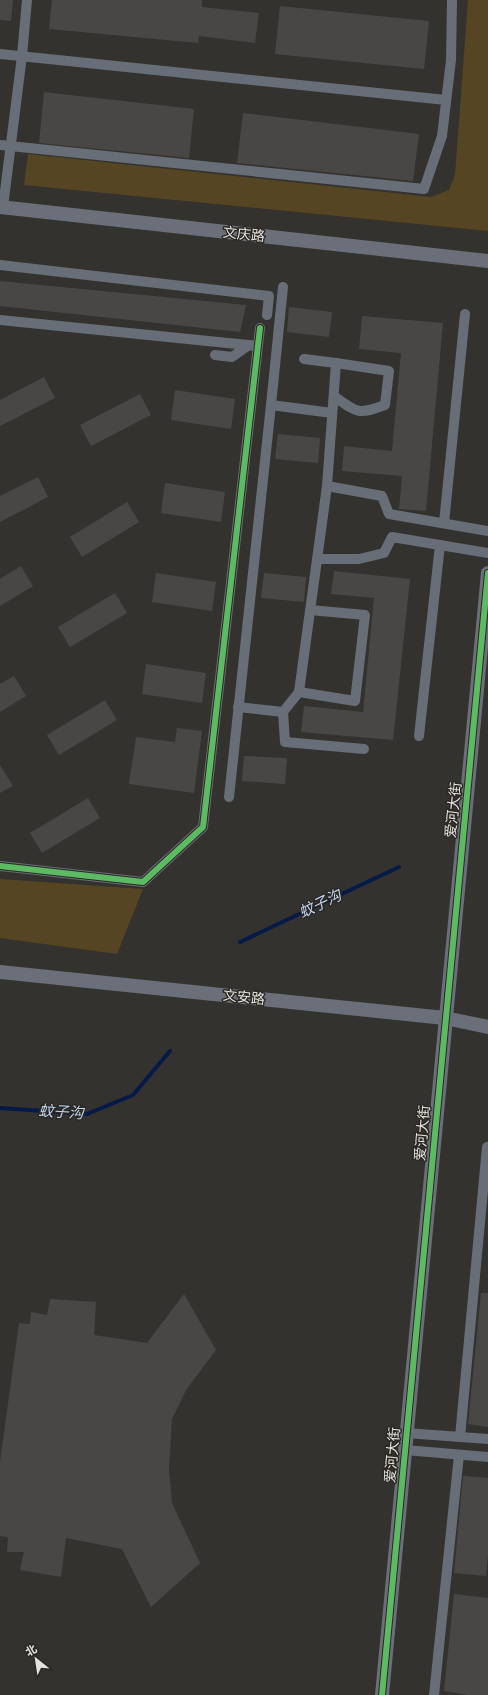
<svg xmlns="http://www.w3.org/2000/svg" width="488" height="1695" font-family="'DM Sans','Noto Sans SC',sans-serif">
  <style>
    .green { fill: #554522 }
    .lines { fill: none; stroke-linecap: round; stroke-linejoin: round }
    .stream { stroke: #051a48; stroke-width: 4 }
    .building { fill: #494745 }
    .street { stroke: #676e77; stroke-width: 10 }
    .secondary { stroke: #6a6f79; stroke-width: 14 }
    .cycleway-casing { stroke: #2c2923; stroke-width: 8 }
    .cycleway { stroke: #5cba63; stroke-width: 6 }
    .labels { text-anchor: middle; stroke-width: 3; stroke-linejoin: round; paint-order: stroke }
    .street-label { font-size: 14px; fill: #e5e3df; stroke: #2c2923 }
    .water-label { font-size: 15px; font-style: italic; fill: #bed3f4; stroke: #2c2923 }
  </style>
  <rect width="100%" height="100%" fill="#34322e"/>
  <!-- green -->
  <g class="green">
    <path d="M 468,0 L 488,0 L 488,231 L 24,185 L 28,154 L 431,197 L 449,190 L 455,175 Z"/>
    <path d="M 0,879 L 143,889 L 117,954 L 0,938 Z"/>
  </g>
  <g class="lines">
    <!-- stream -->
    <g class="stream">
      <path d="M 240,942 L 399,867"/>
      <path d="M 0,1108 L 87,1114 L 133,1095 L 170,1051"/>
    </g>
  </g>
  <!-- building -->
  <g class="building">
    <path d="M 0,0 L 13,0 L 11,21 L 0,20 Z"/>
    <path d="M 52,0 L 202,0 L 202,7 L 259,13 L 255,43 L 199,36 L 198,43 L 49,29 Z"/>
    <path d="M 280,6 L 429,21 L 424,69 L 275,54 Z"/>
    <path d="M 44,92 L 194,109 L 189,158 L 39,143 Z"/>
    <path d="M 243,113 L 419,134 L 413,181 L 237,163 Z"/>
    <path d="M 0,281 L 246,305 L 240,332 L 0,306 Z"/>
    <path d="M 289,307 L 332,312 L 329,337 L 287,332 Z"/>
    <path d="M 362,316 L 443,323 L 426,511 L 399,509 L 402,476 L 342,471 L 344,446 L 392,451 L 401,353 L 359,349 Z"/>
    <path d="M 44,377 L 55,398 L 0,426 L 0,400 Z"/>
    <path d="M 175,390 L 235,399 L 231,429 L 171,420 Z"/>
    <path d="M 140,394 L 151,415 L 91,446 L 80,425 Z"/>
    <path d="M 278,434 L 320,438 L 318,463 L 275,459 Z"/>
    <path d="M 38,477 L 48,497 L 0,522 L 0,496 Z"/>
    <path d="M 165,483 L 225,492 L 221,522 L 161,513 Z"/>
    <path d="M 127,502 L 139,522 L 82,557 L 70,537 Z"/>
    <path d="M 21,566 L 33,586 L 0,606 L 0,579 Z"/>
    <path d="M 334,571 L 410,579 L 393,740 L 301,732 L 304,706 L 363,712 L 374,598 L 331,594 Z"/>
    <path d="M 156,573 L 216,582 L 212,611 L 152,602 Z"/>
    <path d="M 264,573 L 306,577 L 304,602 L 261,598 Z"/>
    <path d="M 115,593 L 127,613 L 70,647 L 58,627 Z"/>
    <path d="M 146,664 L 206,673 L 202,703 L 142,694 Z"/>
    <path d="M 14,676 L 26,696 L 0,712 L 0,684 Z"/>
    <path d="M 105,700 L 117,720 L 59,755 L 47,735 Z"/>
    <path d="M 177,728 L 202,731 L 194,793 L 129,784 L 136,737 L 175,742 Z"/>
    <path d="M 244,756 L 287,758 L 285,784 L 242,781 Z"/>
    <path d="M 0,765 L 13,786 L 0,793 Z"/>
    <path d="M 88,798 L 100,818 L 42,853 L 30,833 Z"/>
    <path d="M 481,1293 L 488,1293 L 488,1427 L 468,1424 Z"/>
    <path d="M 184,1294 L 216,1350 L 186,1390 L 172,1419 L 169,1469 L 172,1503 L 200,1563 L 151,1607 L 122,1549 L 66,1538 L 61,1577 L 20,1570 L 24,1552 L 7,1552 L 8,1537 L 0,1536 L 0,1462 L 19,1323 L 30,1324 L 31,1312 L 47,1315 L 50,1299 L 96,1302 L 94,1335 L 147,1343 Z"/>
    <path d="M 463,1476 L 488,1478 L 488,1555 L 486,1576 L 454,1573 Z"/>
    <path d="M 454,1594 L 488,1598 L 488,1695 L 467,1695 L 444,1691 Z"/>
  </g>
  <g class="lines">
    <!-- street -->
    <g class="street">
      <path d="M 0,54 L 446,100"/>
      <path d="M 0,145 L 424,189 L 442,136 L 451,60 L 452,0"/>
      <path d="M 3,207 L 22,56 L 27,0"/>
      <path d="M 0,265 L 269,296 L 267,315"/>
      <path d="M 283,287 L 271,405 L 332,413"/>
      <path d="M 0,320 L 257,346"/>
      <path d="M 215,355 L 232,357 L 249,345"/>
      <path d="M 304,359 L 336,363"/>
      <path d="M 334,396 C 357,413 358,415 385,405 L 389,371 L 336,363 L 327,486 L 382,496 L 389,514 L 488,531"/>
      <path d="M 444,523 L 465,314"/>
      <path d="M 317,559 L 359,559 L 384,553 L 392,537 L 488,553"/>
      <path d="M 299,692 L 355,701 L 365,615 L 310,610"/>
      <path d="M 238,707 L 283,712 L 299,692 L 327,486"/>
      <path d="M 283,712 L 285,742 L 364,749"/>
      <path d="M 419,736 L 440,545"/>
      <path d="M 229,797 L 271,405"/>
      <path d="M 0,866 L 143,882 L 203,827 L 260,328"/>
      <path d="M 406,1433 L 488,1439"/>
      <path d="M 460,1437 L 487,1147"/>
      <path d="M 405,1450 L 488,1457"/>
      <path d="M 434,1695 L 459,1455"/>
    </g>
    <!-- secondary -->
    <g class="secondary">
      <path d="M 0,207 L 488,261"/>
      <path d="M 0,972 L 445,1018 L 488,1027"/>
      <path d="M 382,1695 L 488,573"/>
    </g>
    <defs>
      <g id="cycleway">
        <path d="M 0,866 L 143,882 L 203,827 L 260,328"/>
        <path d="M 382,1695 L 488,573"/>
      </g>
    </defs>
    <!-- cycleway casing -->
    <use href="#cycleway" class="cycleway-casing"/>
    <!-- cycleway -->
    <use href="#cycleway" class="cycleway"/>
  </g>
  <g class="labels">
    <!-- street labels -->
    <g class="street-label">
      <text transform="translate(244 234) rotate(6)" y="5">文庆路</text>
      <text transform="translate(453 810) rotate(-84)" y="5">爱河大街</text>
      <text transform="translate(244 997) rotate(6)" y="5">文安路</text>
      <text transform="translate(422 1133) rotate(-85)" y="5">爱河大街</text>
      <text transform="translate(392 1455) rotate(-85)" y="5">爱河大街</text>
    </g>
    <!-- water labels -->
    <g class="water-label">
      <text transform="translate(320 904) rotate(-26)" y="5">蚊子沟</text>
      <text transform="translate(61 1112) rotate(3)" y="5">蚊子沟</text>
    </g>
  </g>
  <!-- north arrow -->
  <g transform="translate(36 1659) rotate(330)" stroke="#2c2923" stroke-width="3" paint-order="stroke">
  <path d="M0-3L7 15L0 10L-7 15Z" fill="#e5e3df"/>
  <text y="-6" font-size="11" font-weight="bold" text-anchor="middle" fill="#e5e3df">北</text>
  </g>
</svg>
